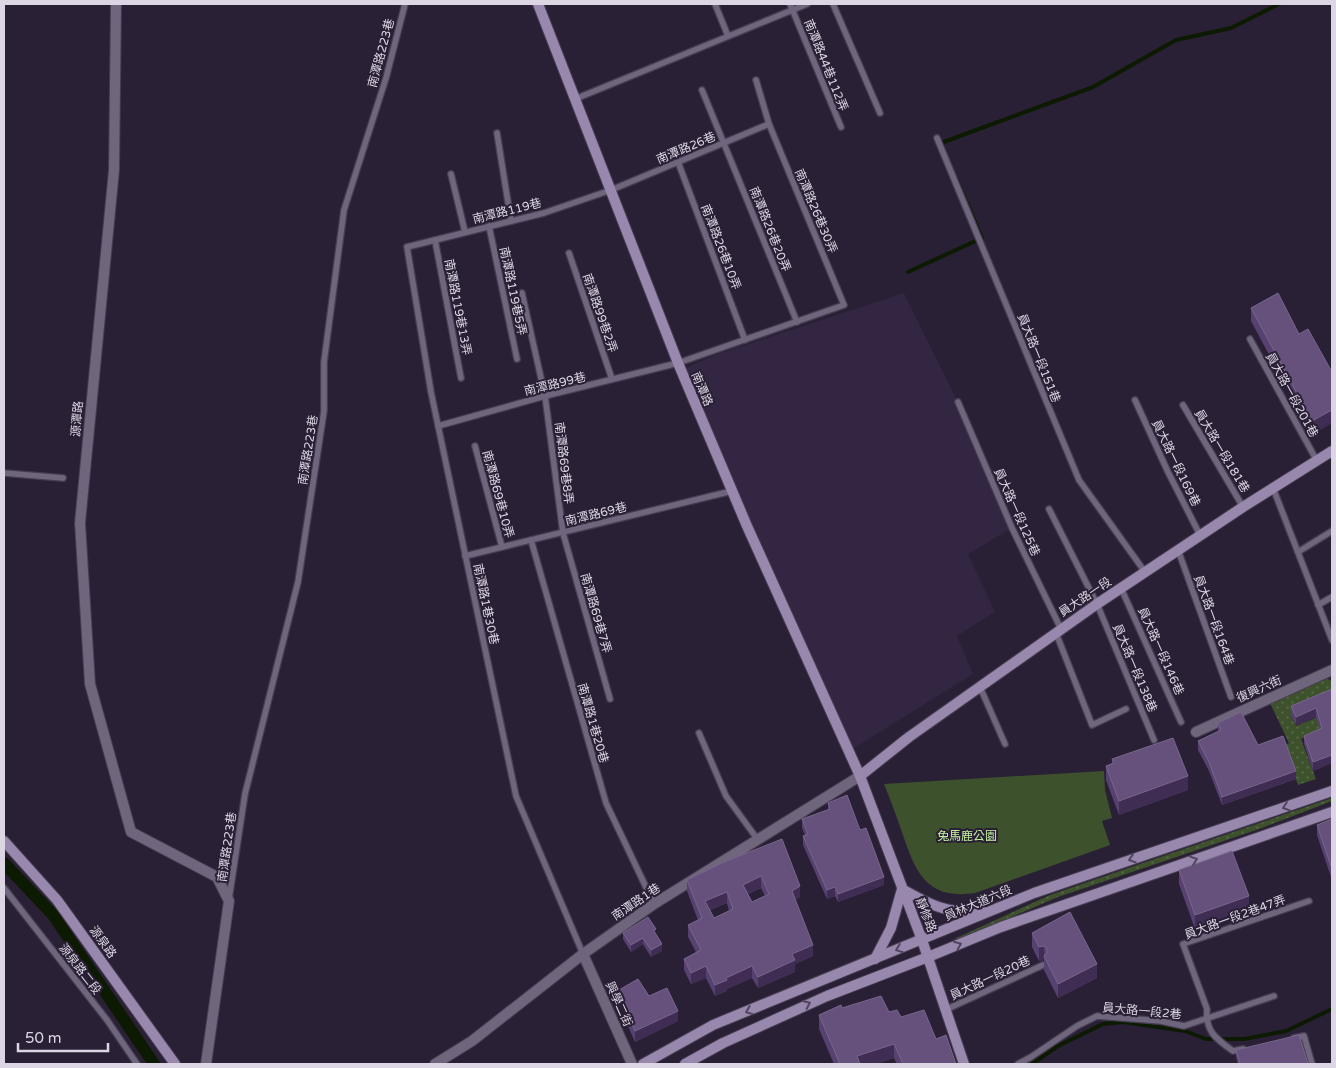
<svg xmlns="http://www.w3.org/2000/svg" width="1336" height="1068" font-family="'Varela Round','Noto Sans TC',sans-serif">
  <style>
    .built { fill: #332642 }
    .grass { fill: url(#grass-dots) }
    .green { fill: #3d522c }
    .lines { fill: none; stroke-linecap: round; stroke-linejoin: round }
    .stream { stroke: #0c1a01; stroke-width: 4 }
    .canal { stroke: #0c1a01; stroke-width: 12 }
    .lane-casing { stroke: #463d51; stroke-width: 8 }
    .street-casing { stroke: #463d51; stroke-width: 12 }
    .secondary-casing { stroke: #463d51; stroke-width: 12 }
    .lane { stroke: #6f657c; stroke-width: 5.5 }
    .street { stroke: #6f657c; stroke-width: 10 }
    .secondary { stroke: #9988ae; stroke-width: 10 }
    .wall { fill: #574170; fill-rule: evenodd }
    .shaded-wall { fill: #3f2d53 }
    .building { fill: #65517c; stroke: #78668c; fill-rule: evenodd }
    .oneway { stroke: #51445f }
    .labels { text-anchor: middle; stroke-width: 4; stroke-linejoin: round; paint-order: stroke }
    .street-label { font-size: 12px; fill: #dcd6e4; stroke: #2a2035 }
    .park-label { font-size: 12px; fill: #c4f1a0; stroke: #2a2035 }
  </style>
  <defs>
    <pattern id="grass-dots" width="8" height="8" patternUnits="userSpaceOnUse" patternTransform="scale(1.25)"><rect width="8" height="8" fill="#3d522c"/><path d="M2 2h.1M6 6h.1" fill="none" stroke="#586a4a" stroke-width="1.8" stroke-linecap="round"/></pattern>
  </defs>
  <rect width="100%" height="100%" fill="#2a2035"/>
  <!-- built -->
  <path class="built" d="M 904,293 L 971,429 L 1012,528 L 968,554 L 995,612 L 957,636 L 973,674 L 848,752 L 684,369 L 712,356 Z"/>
  <!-- grass -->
  <g class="grass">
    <path d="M 1326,678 L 1332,681 L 1332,696 L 1291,715 L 1296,726 L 1332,711 L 1332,725 L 1301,739 L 1316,779 L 1298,785 L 1284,746 L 1289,743 L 1270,703 Z"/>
    <path d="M 1332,798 L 1332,801 L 1259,829 L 1058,897 L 967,936 L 952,940 L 1050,895 Z"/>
  </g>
  <!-- green -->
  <path class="green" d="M 1104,771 L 1105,790 L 1112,818 L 1102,821 L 1110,845 L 975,893 C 928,900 916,874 903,835 C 897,818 891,801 884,784 Z"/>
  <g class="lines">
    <!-- stream -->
    <g class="stream">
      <path d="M 943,146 L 941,143 L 1093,87 L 1176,40 L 1231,28 L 1279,4"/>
      <path d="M 908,272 L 982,238 L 957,180"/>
      <path d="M 1032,1064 L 1058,1046 L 1103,1024 L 1123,1022 L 1185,1031 L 1206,1039 L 1244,1039 L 1286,1031 L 1332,1009"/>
    </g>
    <!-- canal -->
    <path class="canal" d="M 4,863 L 53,915 L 154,1064"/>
    <defs>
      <g id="lane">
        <path d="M 715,4 L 728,36"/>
        <path d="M 790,4 L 841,127"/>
        <path d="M 833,4 L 880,113"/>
        <path d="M 702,90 L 797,322"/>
        <path d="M 575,99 L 807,4"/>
        <path d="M 497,133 L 511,221"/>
        <path d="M 937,138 L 1079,480 L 1145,572"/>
        <path d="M 678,162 L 745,340"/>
        <path d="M 451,174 L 465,232"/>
        <path d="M 489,226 L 517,359"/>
        <path d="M 435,240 L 461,378"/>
        <path d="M 569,253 L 612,379"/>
        <path d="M 522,293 L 545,396 L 563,533 L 610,699"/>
        <path d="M 1250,339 L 1317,461"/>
        <path d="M 1135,400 L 1168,472 L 1200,535"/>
        <path d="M 958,402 L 1012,528 L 1061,629"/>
        <path d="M 1183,405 L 1243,507"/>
        <path d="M 438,426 L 545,396 L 678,363 L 844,305 L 769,124 L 756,80"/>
        <path d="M 475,446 L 502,547"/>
        <path d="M 4,473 L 63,478"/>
        <path d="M 1273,488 L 1332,640"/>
        <path d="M 1049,509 L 1097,604 L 1154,740"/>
        <path d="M 531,540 L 606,803 L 654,904"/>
        <path d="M 1178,550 L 1231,697"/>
        <path d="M 1298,552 L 1332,531"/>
        <path d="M 465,556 L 732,491"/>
        <path d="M 1121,588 L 1181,722"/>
        <path d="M 1318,605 L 1332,597"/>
        <path d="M 1056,633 L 1092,725 L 1126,709"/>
        <path d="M 980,687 L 1005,744"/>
        <path d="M 699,733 L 726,796 L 758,840"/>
        <path d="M 4,888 L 107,1020 L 137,1064"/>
        <path d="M 229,899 L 245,794 L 298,582 L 324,411 L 324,362 L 344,210 L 386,78 L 405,4"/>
        <path d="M 583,954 L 516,796 L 431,392 L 407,247 L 544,213 L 611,190 L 769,124"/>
        <path d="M 945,1010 L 1043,965"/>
        <path d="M 1294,1038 L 1304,1036 L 1312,1064"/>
        <path d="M 1243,1049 L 1233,1051 C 1216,1039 1205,1031 1207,1009 L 1183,944 L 1309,901"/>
        <path d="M 1018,1064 L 1031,1057 L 1077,1026 L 1097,1016 L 1161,1021 L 1184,1026 L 1274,996"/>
      </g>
      <g id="street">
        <path d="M 116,4 L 114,170 L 80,523 L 90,684 L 131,832 L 217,877 L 229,901 L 206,1064"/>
        <path d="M 1196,732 L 1332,670"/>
        <path d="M 583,954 L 632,1064"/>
        <path d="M 435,1064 L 472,1041 L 583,954 L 654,904 L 860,776"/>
      </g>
      <g id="secondary">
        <path d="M 538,4 L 678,363 L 747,526 L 860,776 L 922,940 L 964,1064"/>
        <path d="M 860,776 L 909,737 L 1097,604 L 1243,507 L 1332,451"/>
        <path d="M 4,841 L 57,900 L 175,1064"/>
        <path d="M 875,959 L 891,928 L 902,889 C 932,906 948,914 983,911"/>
        <path d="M 643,1064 L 713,1025 L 1034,893 L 1332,791"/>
        <path d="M 685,1064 L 723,1043 L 827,996 L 928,957 L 1001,927 L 1332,812"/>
      </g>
    </defs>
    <!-- lane casing -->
    <use href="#lane" class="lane-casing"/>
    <!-- street casing -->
    <use href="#street" class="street-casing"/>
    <!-- secondary casing -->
    <use href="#secondary" class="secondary-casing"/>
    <!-- lane -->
    <use href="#lane" class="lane"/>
    <!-- street -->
    <use href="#street" class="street"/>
    <!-- secondary -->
    <use href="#secondary" class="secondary"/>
  </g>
  <!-- wall -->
  <g class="wall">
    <path d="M 1251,308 L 1299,334 L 1332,372 L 1312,435 L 1251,321 Z"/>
    <path d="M 1332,689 L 1332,765 L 1332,763 L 1313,771 L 1304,744 L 1304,736 L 1320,729 L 1316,717 L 1296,725 L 1291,715 L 1291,706 Z"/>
    <path d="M 1218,723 L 1258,745 L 1296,779 L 1222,805 L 1209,771 L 1198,750 L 1198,741 L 1218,732 Z"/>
    <path d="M 1112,759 L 1188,790 L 1119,815 L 1106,780 L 1106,766 L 1112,763 Z"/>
    <path d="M 828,803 L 860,830 L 884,885 L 838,902 L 835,896 L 827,899 L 803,845 L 803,836 L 805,835 L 802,828 L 802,819 L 828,810 Z"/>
    <path d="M 1332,819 L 1332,877 L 1331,877 L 1317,835 L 1317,825 Z"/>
    <path d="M 724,862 L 800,886 L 800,897 L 795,900 L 813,956 L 795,964 L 795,972 L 758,988 L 752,978 L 727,989 L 727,991 L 715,996 L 706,978 L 691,984 L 684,970 L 684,959 L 696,952 L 688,937 L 688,925 L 698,920 L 687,891 L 687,880 ZM 761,888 L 765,896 L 752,902 L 748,894 ZM 727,903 L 729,911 L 714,918 L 710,910 Z"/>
    <path d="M 1179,870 L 1249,910 L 1195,929 L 1179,884 Z"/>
    <path d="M 623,933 L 656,934 L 662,951 L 651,957 L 643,944 L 631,952 L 623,939 Z"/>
    <path d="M 1032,933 L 1097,978 L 1058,998 L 1044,970 L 1044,960 L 1039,961 L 1032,947 Z"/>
    <path d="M 619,990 L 649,996 L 678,1021 L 635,1042 L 625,1019 L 625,1013 L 619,1000 Z"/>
    <path d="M 842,1008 L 889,1012 L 901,1017 L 936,1039 L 956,1064 L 897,1064 L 894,1058 L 875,1064 L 834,1064 L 819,1029 L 819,1015 Z"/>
    <path d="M 1236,1050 L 1308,1064 L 1238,1064 L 1236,1057 Z"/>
  </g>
  <!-- shaded-wall -->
  <g class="shaded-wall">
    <path d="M 1332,410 L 1332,423 L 1312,435 L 1312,421 Z"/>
    <path d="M 1316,708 L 1316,717 L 1296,725 L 1296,717 Z"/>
    <path d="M 1332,755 L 1332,763 L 1313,771 L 1313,762 Z"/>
    <path d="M 1296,771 L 1296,779 L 1222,805 L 1222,797 Z"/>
    <path d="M 1188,776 L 1188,790 L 1119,815 L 1119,801 Z"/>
    <rect x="1331" y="866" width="1" height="11"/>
    <path d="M 761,876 L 761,888 L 743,896 L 743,885 Z"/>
    <path d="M 884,877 L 884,885 L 838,902 L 838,894 Z"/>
    <path d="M 800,886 L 800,897 L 792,902 L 792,891 Z"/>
    <path d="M 835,887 L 835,896 L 827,899 L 827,890 Z"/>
    <path d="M 727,892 L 727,903 L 705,912 L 705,901 Z"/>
    <path d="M 1249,896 L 1249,910 L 1195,929 L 1195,915 Z"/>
    <path d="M 643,938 L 643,944 L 631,952 L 631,945 Z"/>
    <path d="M 662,944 L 662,951 L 651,957 L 651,950 Z"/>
    <path d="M 813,945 L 813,956 L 795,964 L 795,972 L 758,988 L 758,977 L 792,954 Z"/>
    <path d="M 1044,946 L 1044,960 L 1039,961 L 1039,947 Z"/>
    <path d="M 1097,964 L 1097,978 L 1058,998 L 1058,984 Z"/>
    <path d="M 706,966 L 706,978 L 691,984 L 691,973 Z"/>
    <path d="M 752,966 L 752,978 L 727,989 L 727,991 L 715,996 L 715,985 L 726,978 Z"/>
    <path d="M 678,1011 L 678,1021 L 635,1042 L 635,1031 Z"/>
    <path d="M 894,1044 L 894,1058 L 875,1064 L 857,1064 L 857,1056 Z"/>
  </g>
  <!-- building -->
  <g class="building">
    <path d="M 1278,293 L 1299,334 L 1308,329 L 1332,372 L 1332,410 L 1312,421 L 1251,308 Z"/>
    <path d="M 1332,689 L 1332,756 L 1332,755 L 1313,762 L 1304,736 L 1322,728 L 1316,708 L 1296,717 L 1291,706 Z"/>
    <path d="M 1241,712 L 1258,745 L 1283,736 L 1296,771 L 1222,797 L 1209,762 L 1198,741 L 1221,730 L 1218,723 Z"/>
    <path d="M 1173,738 L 1188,776 L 1119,801 L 1106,766 L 1114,763 L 1112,759 Z"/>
    <path d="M 847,795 L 860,830 L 866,828 L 884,877 L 838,894 L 835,887 L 827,890 L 803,836 L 808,834 L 802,819 L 830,809 L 828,803 Z"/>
    <path d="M 1332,819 L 1332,866 L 1331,866 L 1317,825 Z"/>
    <path d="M 782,839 L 800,886 L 792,891 L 813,945 L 792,954 L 795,960 L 758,977 L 752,966 L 726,978 L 727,980 L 715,985 L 706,966 L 691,973 L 684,959 L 701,950 L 688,925 L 702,918 L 687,880 L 724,862 ZM 761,876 L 769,894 L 752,902 L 743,885 ZM 727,892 L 733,909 L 714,918 L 705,901 Z"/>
    <path d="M 1232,851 L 1249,896 L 1195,915 L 1179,870 Z"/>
    <path d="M 1070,912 L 1097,964 L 1058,984 L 1044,956 L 1047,953 L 1047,949 L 1044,946 L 1039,947 L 1032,933 Z"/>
    <path d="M 648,917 L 656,929 L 654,931 L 662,944 L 651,950 L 643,938 L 631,945 L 623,933 Z"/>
    <path d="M 638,979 L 649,996 L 667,988 L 678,1011 L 635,1031 L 625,1008 L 627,1007 L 619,990 Z"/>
    <path d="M 881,996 L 889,1012 L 897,1010 L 901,1017 L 924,1010 L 936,1039 L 946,1035 L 956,1064 L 903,1064 L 894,1044 L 857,1056 L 860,1064 L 840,1064 L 819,1015 L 841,1005 L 842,1008 Z"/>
    <path d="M 1299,1035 L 1308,1064 L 1240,1064 L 1236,1050 Z"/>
  </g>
  <!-- one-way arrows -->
  <defs><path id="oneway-chevron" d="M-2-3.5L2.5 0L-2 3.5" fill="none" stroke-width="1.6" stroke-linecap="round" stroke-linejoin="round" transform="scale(1.25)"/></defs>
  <g class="oneway">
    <use href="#oneway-chevron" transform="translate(1286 807) rotate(161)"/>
    <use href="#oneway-chevron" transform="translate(1132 859) rotate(162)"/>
    <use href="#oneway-chevron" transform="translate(1194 860) rotate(-19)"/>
    <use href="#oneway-chevron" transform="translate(958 945) rotate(-22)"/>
    <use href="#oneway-chevron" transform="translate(899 949) rotate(159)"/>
    <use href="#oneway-chevron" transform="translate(807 1004) rotate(-25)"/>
    <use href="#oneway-chevron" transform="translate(749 1011) rotate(158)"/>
  </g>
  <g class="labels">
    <!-- street labels -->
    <g class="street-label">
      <text transform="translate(381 53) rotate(-75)" y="4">南潭路223巷</text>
      <text transform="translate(826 65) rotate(68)" y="4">南潭路44巷112弄</text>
      <text transform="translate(686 148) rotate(-23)" y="4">南潭路26巷</text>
      <text transform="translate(507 211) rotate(-14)" y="4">南潭路119巷</text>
      <text transform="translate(816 211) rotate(67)" y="4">南潭路26巷30弄</text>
      <text transform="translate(770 229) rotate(68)" y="4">南潭路26巷20弄</text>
      <text transform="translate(721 247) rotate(69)" y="4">南潭路26巷10弄</text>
      <text transform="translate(513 291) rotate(78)" y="4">南潭路119巷5弄</text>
      <text transform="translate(458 307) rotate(79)" y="4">南潭路119巷13弄</text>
      <text transform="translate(600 313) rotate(71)" y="4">南潭路99巷2弄</text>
      <text transform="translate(1039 358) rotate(68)" y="4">員大路一段151巷</text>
      <text transform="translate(555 384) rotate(-14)" y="4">南潭路99巷</text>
      <text transform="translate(702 389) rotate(67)" y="4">南潭路</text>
      <text transform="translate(1292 395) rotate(61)" y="4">員大路一段201巷</text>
      <text transform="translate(77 419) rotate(-85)" y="4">源潭路</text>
      <text transform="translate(308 450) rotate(-81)" y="4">南潭路223巷</text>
      <text transform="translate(1222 451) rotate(59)" y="4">員大路一段181巷</text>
      <text transform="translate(564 463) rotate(83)" y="4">南潭路69巷8弄</text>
      <text transform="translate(1176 463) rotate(64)" y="4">員大路一段169巷</text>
      <text transform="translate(498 494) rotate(75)" y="4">南潭路69巷10弄</text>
      <text transform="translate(1017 512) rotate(66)" y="4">員大路一段125巷</text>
      <text transform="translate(596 514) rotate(-14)" y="4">南潭路69巷</text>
      <text transform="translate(1085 597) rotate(-34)" y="4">員大路一段</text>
      <text transform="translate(486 604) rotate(78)" y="4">南潭路1巷30巷</text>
      <text transform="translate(596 613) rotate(74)" y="4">南潭路69巷7弄</text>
      <text transform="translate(1214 620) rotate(70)" y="4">員大路一段164巷</text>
      <text transform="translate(1161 651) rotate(66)" y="4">員大路一段146巷</text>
      <text transform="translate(1135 668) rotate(67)" y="4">員大路一段138巷</text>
      <text transform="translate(1259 689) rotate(-24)" y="4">復興六街</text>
      <text transform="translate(593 723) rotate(74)" y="4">南潭路1巷20巷</text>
      <text transform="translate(227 847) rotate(-82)" y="4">南潭路223巷</text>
      <text transform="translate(636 902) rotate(-34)" y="4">南潭路1巷</text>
      <text transform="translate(978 903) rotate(-23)" y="4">員林大道六段</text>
      <text transform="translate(926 915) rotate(69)" y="4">靜修路</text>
      <text transform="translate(1235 917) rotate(-20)" y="4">員大路一段2巷47弄</text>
      <text transform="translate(103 942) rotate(54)" y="4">源泉路</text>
      <text transform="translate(80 969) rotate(52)" y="4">源泉路二段</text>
      <text transform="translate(990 978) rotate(-25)" y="4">員大路一段20巷</text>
      <text transform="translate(619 1004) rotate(66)" y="4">興學二街</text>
      <text transform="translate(1142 1011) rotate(5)" y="4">員大路一段2巷</text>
    </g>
    <!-- park labels -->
    <g class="park-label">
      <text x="967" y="840">兔馬鹿公園</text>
    </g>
  </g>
  <!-- border -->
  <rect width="1336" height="1068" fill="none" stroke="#dcd6e4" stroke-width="10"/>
  <!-- scale -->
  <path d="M18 1043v8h90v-8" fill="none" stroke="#dcd6e4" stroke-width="2.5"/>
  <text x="25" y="1043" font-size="15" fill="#dcd6e4" stroke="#2a2035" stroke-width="4" paint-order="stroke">50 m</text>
</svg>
